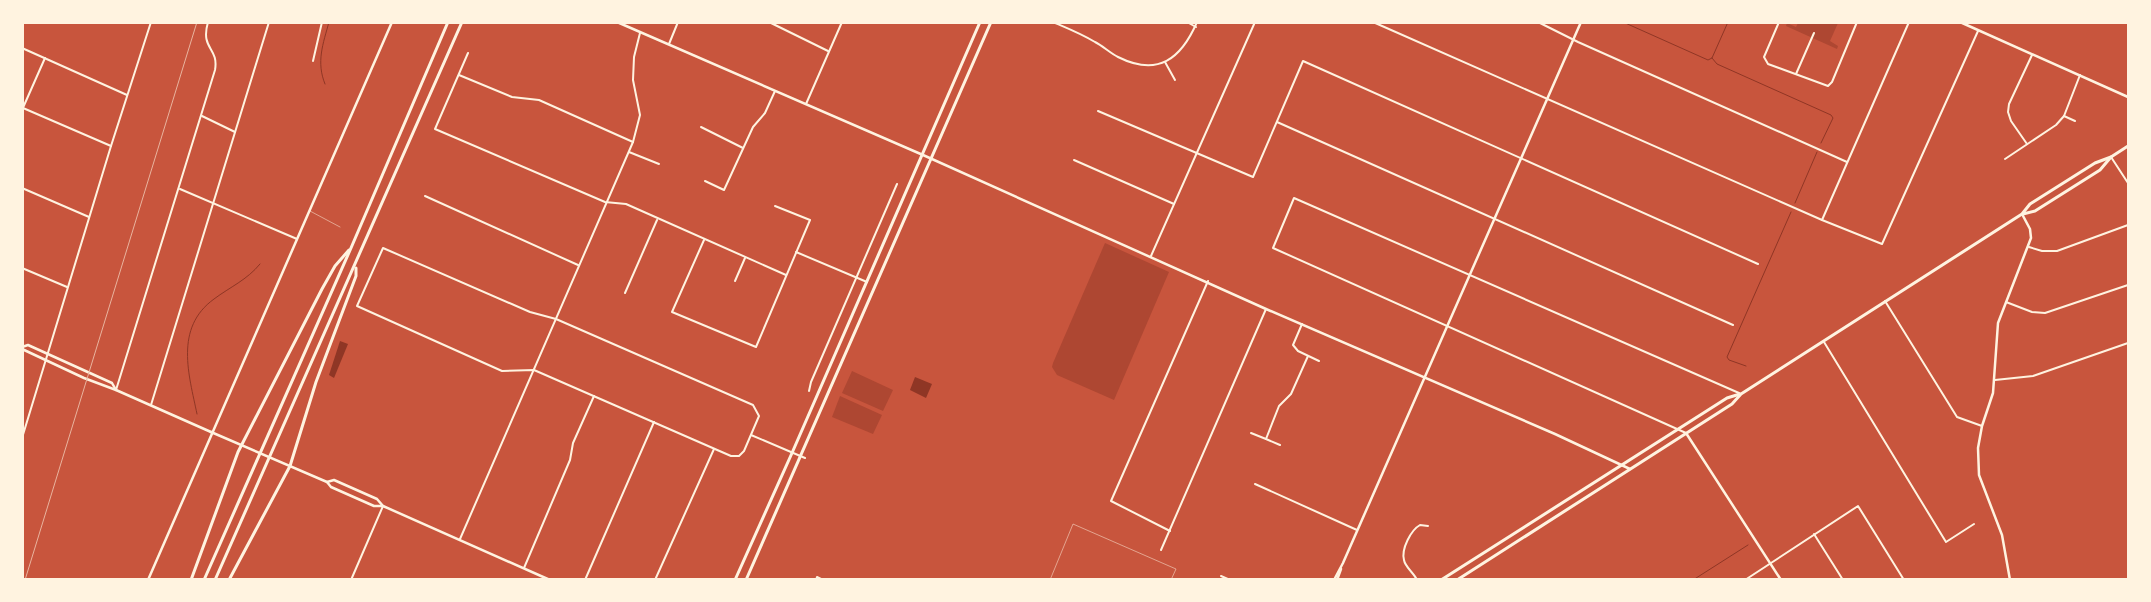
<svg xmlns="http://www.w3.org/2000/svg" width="2151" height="602" font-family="'Golos Text',sans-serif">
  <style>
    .green { fill: #ae4732 }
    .water { fill: #8f3625 }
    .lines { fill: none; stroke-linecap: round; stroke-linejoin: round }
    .stream { stroke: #8f3625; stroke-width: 1 }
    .service { stroke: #fff3e0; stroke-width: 0.5 }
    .minor { stroke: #fff3e0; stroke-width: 2 }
    .tertiary { stroke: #fff3e0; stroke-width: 2.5 }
    .secondary { stroke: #fff3e0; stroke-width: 2.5 }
    .primary { stroke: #fff3e0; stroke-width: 3 }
    .motorway { stroke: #fff3e0; stroke-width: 3 }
    .rail { stroke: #e9b49f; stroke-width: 1 }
  </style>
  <rect width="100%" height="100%" fill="#c8553d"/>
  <!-- green -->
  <g class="green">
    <path d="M 1787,23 L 1796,27 L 1798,23 L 1838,23 L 1830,41 L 1838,46 L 1837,49 L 1786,26 Z"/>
    <path d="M 1105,243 L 1169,272 L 1114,400 L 1057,375 L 1052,367 L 1053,363 Z"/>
    <path d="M 852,371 L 893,390 L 883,411 L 842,393 Z"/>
    <path d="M 840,396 L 882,415 L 873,434 L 832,417 Z"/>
  </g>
  <!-- water -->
  <g class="water">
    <path d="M 340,341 L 348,344 L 334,378 L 329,375 Z"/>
    <path d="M 915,377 L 932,384 L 926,398 L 910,390 Z"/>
  </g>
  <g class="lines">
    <!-- stream -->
    <g class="stream">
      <path d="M 1623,22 L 1708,60 L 1712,58 L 1728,22"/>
      <path d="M 1712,58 L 1717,64 L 1831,115 L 1833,118 L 1821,143"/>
      <path d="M 325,84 C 316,62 323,44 329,22"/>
      <path d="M 1795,203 L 1817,152"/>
      <path d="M 1746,366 L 1729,360 L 1727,357 L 1791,212"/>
      <path d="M 197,414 C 189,375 174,328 214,299 C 230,287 247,280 260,264"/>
      <path d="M 1693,580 L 1748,545"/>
    </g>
    <!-- service -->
    <g class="service">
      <path d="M 310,211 L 340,227"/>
      <path d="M 1050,580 L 1073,524 L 1176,569 L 1171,580"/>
    </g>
    <!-- minor -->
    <g class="minor">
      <path d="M 769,22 L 828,51"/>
      <path d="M 1053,22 C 1067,28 1082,34 1095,42 C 1103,46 1110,53 1118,57 C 1158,77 1181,59 1197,22"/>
      <path d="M 1187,22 L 1196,27"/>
      <path d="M 1373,22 L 1822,220 L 1882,244 L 1978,31"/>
      <path d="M 1538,22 L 1578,42 L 1847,162"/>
      <path d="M 1779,22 L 1764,57 L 1768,64 L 1828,86 L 1832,82 L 1857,22"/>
      <path d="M 1695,23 L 1695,22"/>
      <path d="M 669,44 L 678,22"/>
      <path d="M 22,48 L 127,95"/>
      <path d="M 468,53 L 435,129 L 605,202 L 626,204 L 786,275"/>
      <path d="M 313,61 L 322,22"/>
      <path d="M 1165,62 L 1175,80"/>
      <path d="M 1796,74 L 1814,33"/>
      <path d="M 459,75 L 512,97 L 539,100 L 633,142"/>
      <path d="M 806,104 L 842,22"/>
      <path d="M 23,108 L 111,146"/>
      <path d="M 22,110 L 45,58"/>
      <path d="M 1098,111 L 1253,177 L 1303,61 L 1758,264"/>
      <path d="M 202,116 L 235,132"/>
      <path d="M 2064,116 L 2075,121"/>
      <path d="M 1277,122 L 1733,325"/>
      <path d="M 701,127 L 743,148"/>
      <path d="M 2027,144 L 2011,121 L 2008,112 L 2009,104 L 2032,55"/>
      <path d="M 629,152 L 659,164"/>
      <path d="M 2111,157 L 2128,183"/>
      <path d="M 2005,159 L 2056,125 L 2064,116 L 2080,75"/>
      <path d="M 1074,160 L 1174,204"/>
      <path d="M 705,181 L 724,190 L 753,127 L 765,113 L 775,91"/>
      <path d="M 22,188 L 89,217"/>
      <path d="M 180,189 L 297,239"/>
      <path d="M 425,196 L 578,265"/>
      <path d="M 1822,220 L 1909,22"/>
      <path d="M 704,240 L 672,312 L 756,347 L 810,220 L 775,206"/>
      <path d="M 2029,247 L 2042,251 L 2057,251 L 2128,225"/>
      <path d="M 383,248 L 530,312 L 556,319 L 753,405 L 759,416 L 744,451 L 739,456 L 731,456 L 534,370 L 502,371 L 357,306 Z"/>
      <path d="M 796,252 L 867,282"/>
      <path d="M 1151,256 L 1255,22"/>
      <path d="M 22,268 L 67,287"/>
      <path d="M 735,281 L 745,258"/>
      <path d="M 625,293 L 657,220"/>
      <path d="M 1885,301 L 1957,417 L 1982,426"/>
      <path d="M 2006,302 L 2032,312 L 2045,313 L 2128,285"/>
      <path d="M 1302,324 L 1293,345 L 1298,351 L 1319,361"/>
      <path d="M 1824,342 L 1946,542 L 1974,524"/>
      <path d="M 1995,380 L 2033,376 L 2128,343"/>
      <path d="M 116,390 L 215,70 C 219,47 200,50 208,22"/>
      <path d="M 809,391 L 811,382 L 897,184"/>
      <path d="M 151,405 L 269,22"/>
      <path d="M 1251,433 L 1266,439"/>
      <path d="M 1686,433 L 1273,248 L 1294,198 L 1739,393"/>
      <path d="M 751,435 L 805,458"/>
      <path d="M 22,438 L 111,146 L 151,22"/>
      <path d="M 1280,445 L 1266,439 L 1279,406 L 1291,394 L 1308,356"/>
      <path d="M 1255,484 L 1357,530"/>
      <path d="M 1170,531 L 1111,501 L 1208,281"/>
      <path d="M 1814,534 L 1843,580"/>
      <path d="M 460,539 L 633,142 L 640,115 L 633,80 L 634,57 L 640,33"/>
      <path d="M 1161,550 L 1266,309"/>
      <path d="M 524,568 L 570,460 L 573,443 L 594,396"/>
      <path d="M 1221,576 L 1230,580"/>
      <path d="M 351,580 L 383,506"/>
      <path d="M 585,580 L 654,422"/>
      <path d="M 655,580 L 714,449"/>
      <path d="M 816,580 L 817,577 L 823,580"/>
      <path d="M 1417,580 C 1414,573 1405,567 1404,560 C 1401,549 1411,530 1420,525 L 1428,526"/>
      <path d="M 1745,580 L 1858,506 L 1904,580"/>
    </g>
    <!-- tertiary -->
    <g class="tertiary">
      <path d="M 617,22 L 923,155 L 1266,309 L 1555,434 L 1630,469"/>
      <path d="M 22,347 L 28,345 L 112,383 L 116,390"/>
      <path d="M 22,349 L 84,378 L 116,390 L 211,432"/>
      <path d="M 1686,433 L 1781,580"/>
      <path d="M 2010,580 L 2002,535 L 1979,475 L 1978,448 L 1982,426 L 1993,393 L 1998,323 L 2031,238 L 2030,229 L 2022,214"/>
    </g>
    <!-- secondary -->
    <g class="secondary">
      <path d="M 1960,22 L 2128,97"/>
      <path d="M 211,432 L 327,482 L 331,487 L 374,506 L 383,506"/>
      <path d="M 327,482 L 334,480 L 377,499 L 383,506 L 550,580"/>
      <path d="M 148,580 L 392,22"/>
      <path d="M 1334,580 L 1343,563 L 1581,22"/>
      <path d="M 1337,580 L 1341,569"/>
    </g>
    <!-- primary -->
    <g class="primary">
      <path d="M 2023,214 L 2035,211 L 2100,170 L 2111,157"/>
      <path d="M 735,580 L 792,453 L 980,22"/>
      <path d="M 746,580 L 991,22"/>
      <path d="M 1441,580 L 1727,398 L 1740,394"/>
      <path d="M 1457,580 L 1732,404 L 1741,394 L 2022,214 L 2030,204 L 2095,163 L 2111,157 L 2128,146"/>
    </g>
    <!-- motorway -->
    <g class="motorway">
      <path d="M 191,580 L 238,452 L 322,289 L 335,266 L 349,250"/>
      <path d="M 204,580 L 351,248 L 448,22"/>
      <path d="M 215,580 L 462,22"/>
      <path d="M 229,580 L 290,466 L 316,382 L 356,276 L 356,268"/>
    </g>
    <!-- rail -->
    <path class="rail" d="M 25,580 L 197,22"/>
  </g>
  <!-- border -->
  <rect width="2151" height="602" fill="none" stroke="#fff3e0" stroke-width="48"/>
</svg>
